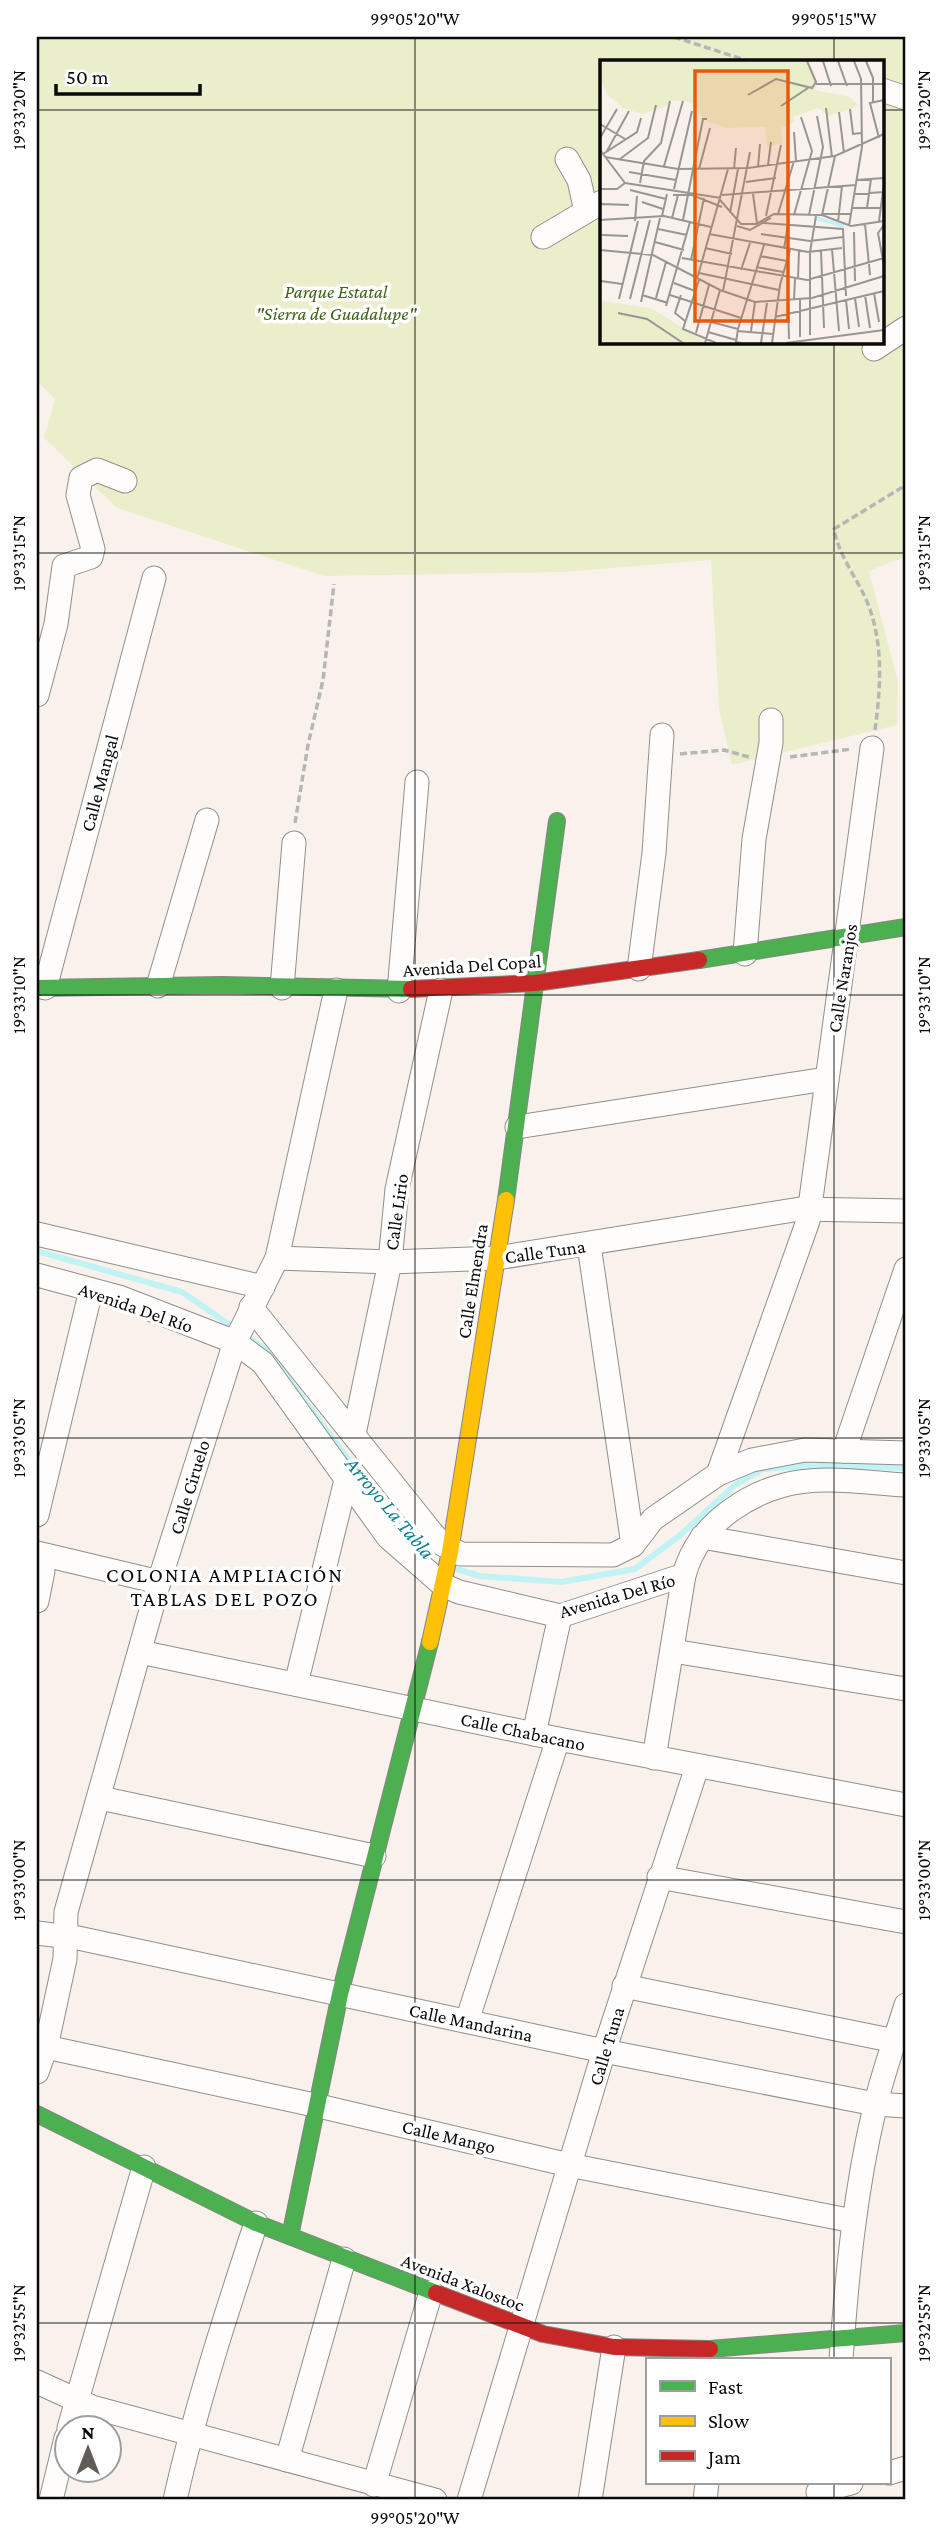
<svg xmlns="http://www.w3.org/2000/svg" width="943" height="2537" font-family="'Crimson Pro',serif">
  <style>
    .park { fill: #ebeeca; fill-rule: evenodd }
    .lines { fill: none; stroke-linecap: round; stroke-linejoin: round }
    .stream { stroke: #c1f3f4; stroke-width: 6 }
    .street-casing { stroke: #928e8c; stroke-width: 25 }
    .fast-casing { stroke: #888582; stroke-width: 18 }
    .slow-casing { stroke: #888582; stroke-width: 18 }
    .jam-casing { stroke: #888582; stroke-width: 18 }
    .path { stroke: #b7b6b5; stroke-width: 3.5; stroke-dasharray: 7 3.5; stroke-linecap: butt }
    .street { stroke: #fefdfc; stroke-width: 23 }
    .fast { stroke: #4caf50; stroke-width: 16 }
    .slow { stroke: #ffc107; stroke-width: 16 }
    .jam { stroke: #c62828; stroke-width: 16 }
    .ticks { fill: none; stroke: #0a0a0a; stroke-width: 2; stroke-opacity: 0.45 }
    .labels { text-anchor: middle; stroke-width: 7; stroke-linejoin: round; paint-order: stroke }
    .park-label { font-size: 19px; font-style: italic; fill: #3f6219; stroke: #fff }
    .street-label { font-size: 19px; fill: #0a0a0a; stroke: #fff }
    .water-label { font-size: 21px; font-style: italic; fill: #108190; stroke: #fff }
    .neighbourhood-label { font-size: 21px; letter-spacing: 2px; fill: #0a0a0a; stroke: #fff }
    .inset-river { fill: none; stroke: #c1f3f4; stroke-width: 3.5 }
    .inset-road { fill: none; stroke: #999592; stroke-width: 2 }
    .view { fill: #e8590c; fill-opacity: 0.15; stroke: #e8590c; stroke-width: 3.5 }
    .inset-edge { fill: none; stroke: #0a0a0a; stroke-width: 3.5 }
    .neatline { fill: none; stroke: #0a0a0a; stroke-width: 2.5 }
    .ticks-label { font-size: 18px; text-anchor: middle; fill: #0a0a0a }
  </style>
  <rect width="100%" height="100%" fill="#f9f2ec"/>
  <!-- park -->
  <path class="park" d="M 37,37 L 906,37 L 906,556 L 869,571 L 898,682 L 897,725 L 732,765 L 719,709 L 711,560 L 564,572 L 324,576 L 117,508 L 44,438 L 55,399 L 37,381 ZM 602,61 L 882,61 L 882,341 L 602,341 Z"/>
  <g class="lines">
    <!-- stream -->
    <g class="stream">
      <path d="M 37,1251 L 182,1292 L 268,1351 L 374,1494 L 427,1557"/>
      <path d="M 456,1569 L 480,1576 L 561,1582 L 635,1569 L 679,1536 L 735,1485 L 763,1469 L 820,1465 L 906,1468"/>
    </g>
    <defs>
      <g id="street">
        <path d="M 882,90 L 906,98"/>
        <path d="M 567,159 L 579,180 L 586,211"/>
        <path d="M 543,237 L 602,202"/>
        <path d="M 874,349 L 906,328"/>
        <path d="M 37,695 L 56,624 L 64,566 L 91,557 L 93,549 L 78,495 L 81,478 L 97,470 L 125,481"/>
        <path d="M 745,954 L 754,839 L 771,743 L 771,720"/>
        <path d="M 639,969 L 654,853 L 662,735"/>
        <path d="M 158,986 L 207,820"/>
        <path d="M 45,988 L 154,578"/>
        <path d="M 282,988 L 294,843"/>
        <path d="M 399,991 L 417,782"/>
        <path d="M 517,1127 L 826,1079"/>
        <path d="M 37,1234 L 263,1287"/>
        <path d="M 589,1245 L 633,1545"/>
        <path d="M 277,1258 L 390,1262 L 497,1258 L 800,1209 L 906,1211"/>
        <path d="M 37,1275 L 119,1297 L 235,1342 L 263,1363 L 388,1537 L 443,1585 L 459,1592 L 560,1616 L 684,1575 C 692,1547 707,1528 730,1511 C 789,1468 839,1481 906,1485"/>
        <path d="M 251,1307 L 432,1533 L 442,1544 L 461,1554 L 613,1555 L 633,1545 L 653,1519 L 718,1474 L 752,1460 L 805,1450 L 906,1453"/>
        <path d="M 354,1434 L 390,1262 L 397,1189 L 441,990"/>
        <path d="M 844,1451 L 906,1269"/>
        <path d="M 718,1474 L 808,1221 L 872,748"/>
        <path d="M 37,1515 L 91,1290"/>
        <path d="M 702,1537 L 906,1573"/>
        <path d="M 37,1553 L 159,1582"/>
        <path d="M 37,1554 L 43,1571 L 37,1601"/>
        <path d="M 673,1651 L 906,1689"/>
        <path d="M 140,1652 L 558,1739 L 906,1805"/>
        <path d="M 296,1684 L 346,1480"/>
        <path d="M 534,1734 L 560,1616"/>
        <path d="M 654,1758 L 684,1575"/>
        <path d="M 100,1798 L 374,1856"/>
        <path d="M 659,1877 L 906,1922"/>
        <path d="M 37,1933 L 78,1938 L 604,2051 L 875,2104 L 906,2106"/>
        <path d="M 624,1986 L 895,2041"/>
        <path d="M 467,2021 L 558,1739"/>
        <path d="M 46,2047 L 319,2106 L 569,2165 L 853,2221"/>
        <path d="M 37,2072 L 46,2047 L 65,1959 L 66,1912 L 159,1582 L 235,1342 L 277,1258 L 336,990"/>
        <path d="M 841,2360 C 847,2275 855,2190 875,2107 C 883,2072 896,2038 906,2005"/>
        <path d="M 37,2382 L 92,2407 L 435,2500"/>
        <path d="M 69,2428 L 144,2167"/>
        <path d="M 287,2460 L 344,2259"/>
        <path d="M 889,2473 L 906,2468"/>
        <path d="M 374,2485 L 431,2292"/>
        <path d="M 818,2492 L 851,2483"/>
        <path d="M 51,2500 L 66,2438"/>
        <path d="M 175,2500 C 196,2406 226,2314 256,2223"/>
        <path d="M 469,2500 L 604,2051 L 697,1767"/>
        <path d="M 590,2500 L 614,2347"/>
        <path d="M 705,2500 L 707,2483"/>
      </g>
      <g id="fast">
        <path d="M 699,960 L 906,927"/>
        <path d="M 37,988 L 222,985 L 411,989"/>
        <path d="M 506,1200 L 557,821"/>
        <path d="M 37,2114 L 256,2223 L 436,2293"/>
        <path d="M 290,2236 L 340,1994 L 430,1642"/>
        <path d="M 710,2349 L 906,2333"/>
      </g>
      <path id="slow" d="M 430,1642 L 450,1552 L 506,1200"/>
      <g id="jam">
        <path d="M 411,989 L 535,983 L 699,960"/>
        <path d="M 436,2293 L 543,2334 L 614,2347 L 710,2349"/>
      </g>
    </defs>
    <!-- street casing -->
    <use href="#street" class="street-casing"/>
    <!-- fast casing -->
    <use href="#fast" class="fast-casing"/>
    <!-- slow casing -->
    <use href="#slow" class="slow-casing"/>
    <!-- jam casing -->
    <use href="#jam" class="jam-casing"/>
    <!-- path -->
    <g class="path">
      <path d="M 674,37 L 748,61"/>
      <path d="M 875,730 C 881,686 884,639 865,597 C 855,576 838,553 834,529 L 906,485"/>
      <path d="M 680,754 L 724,750 L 749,757"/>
      <path d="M 790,757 L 852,749"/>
      <path d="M 295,823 L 308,745 L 323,680 L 334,584"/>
    </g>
    <!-- street -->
    <use href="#street" class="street"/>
    <!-- fast -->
    <use href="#fast" class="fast"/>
    <!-- slow -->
    <use href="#slow" class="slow"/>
    <!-- jam -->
    <use href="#jam" class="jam"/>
  </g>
  <!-- ticks -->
  <path class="ticks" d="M 415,37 L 415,2500M 834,37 L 834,61M 37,110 L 602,110M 882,110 L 906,110M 834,341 L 834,2360M 37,553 L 906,553M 37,995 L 906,995M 37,1438 L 906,1438M 37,1880 L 906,1880M 37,2323 L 906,2323M 834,2483 L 834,2500"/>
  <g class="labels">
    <!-- park labels -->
    <g class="park-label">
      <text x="336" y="298">Parque Estatal<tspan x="336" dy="22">"Sierra de Guadalupe"</tspan></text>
    </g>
    <!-- street labels -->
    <g class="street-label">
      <text transform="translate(99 783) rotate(-75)" y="7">Calle Mangal</text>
      <text transform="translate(472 965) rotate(-4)" y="7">Avenida Del Copal</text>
      <text transform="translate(842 978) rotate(-81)" y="7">Calle Naranjos</text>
      <text transform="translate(396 1212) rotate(-82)" y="7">Calle Lirio</text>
      <text transform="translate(545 1251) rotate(-8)" y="7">Calle Tuna</text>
      <text transform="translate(472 1281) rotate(-81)" y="7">Calle Elmendra</text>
      <text transform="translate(136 1307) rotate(19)" y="7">Avenida Del Río</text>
      <text transform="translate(189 1487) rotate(-73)" y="7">Calle Ciruelo</text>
      <text transform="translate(617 1595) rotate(-16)" y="7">Avenida Del Río</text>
      <text transform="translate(523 1731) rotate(12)" y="7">Calle Chabacano</text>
      <text transform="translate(471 2022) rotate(12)" y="7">Calle Mandarina</text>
      <text transform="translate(606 2046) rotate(-73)" y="7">Calle Tuna</text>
      <text transform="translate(449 2136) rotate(13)" y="7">Calle Mango</text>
      <text transform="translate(463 2282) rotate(21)" y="7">Avenida Xalostoc</text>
    </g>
    <!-- water labels -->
    <g class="water-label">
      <text transform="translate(390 1508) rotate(50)" y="7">Arroyo La Tabla</text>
    </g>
    <!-- neighbourhood labels -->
    <g class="neighbourhood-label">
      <text x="225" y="1582">COLONIA AMPLIACIÓN<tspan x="225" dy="24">TABLAS DEL POZO</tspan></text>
    </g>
  </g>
  <!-- overview -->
  <g transform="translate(600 60)">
    <rect width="284" height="284" fill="#f9f2ec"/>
    <path d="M 0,1 L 208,1 L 217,22 L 215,30 L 250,37 L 259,46 L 229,56 L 218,48 L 193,57 L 194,62 L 181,68 L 183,83 L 167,87 L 165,67 L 127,68 L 106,61 L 91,42 L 71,40 L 70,45 L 42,54 L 23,48 L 7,34 L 0,19 ZM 2,241 L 51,248 L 107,283 L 0,283 Z" fill="#ebeeca"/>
    <path class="inset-river" d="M 216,158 L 244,166"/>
    <path class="inset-road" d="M 223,1 L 231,26M 238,1 L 247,26M 266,1 L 273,18 L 273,42M 216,24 L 284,24M 148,35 L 176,19 L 212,28 L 216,22 L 207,1M 181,46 L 208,28M 226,48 L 232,97M 250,49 L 253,74 L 261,73M 239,52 L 244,93M 0,64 L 25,79M 194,72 L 196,101M 0,78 L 17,49M 279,78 L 270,43 L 284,40M 0,90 L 25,123M 7,91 L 29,51M 3,94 L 37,72 L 41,58M 5,97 L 78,109 L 148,108 L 235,96 L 284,74M 20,99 L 48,78 L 56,45M 168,105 L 171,82M 64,106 L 83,41M 158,107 L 160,84M 99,109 L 110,68M 134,109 L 136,88M 29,112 L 76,120M 256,120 L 284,118M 146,122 L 176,118M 25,123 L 121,138M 40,123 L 44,101 L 61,83 L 70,41M 0,125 L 0,245M 0,129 L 17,129 L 25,123M 74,129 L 92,51M 30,130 L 66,139M 153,134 L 157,163M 254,134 L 284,132M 73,135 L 92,135 L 122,147M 122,135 L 256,125M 120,140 L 141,164 L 156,164 L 174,154 L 222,155 L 251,166 L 284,161M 42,142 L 63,149M 1,144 L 29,145M 252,148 L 280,148M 267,148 L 271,119M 130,153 L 138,109M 178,154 L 194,101M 223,154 L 251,154M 194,155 L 212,91 L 201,57M 209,155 L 223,87 L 217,56M 222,155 L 235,96M 62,156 L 67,134M 166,156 L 181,85M 72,158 L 78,135M 0,160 L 64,156 L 111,167M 83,160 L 103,59 L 107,59M 35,161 L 37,136M 279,161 L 284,124M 238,162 L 242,126M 164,163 L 243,169 L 246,236M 265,164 L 270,215M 284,165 L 278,173 L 284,206M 137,166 L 150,170 L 171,158M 249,166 L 262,87 L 261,19 L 254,1M 58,169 L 87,175M 254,172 L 255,221M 109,174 L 208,192 L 242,188M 161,174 L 210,181 L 243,177M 2,175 L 28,176M 55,182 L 84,190M 105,188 L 132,194M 184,189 L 189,158M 232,189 L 239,271M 0,190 L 53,195 L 120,230 L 155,242 L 212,238 L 284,216M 221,191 L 224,268M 160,196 L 187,201M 82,198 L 207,220 L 284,198M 91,200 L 104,138M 156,207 L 183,212M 141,210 L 150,183M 99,213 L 179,230M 97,219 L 128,109M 198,219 L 199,191M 99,220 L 83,269 L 116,283M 1,221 L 22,224M 74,223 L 95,231M 123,231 L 150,92M 274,233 L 279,262M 42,235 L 68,243M 70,235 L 141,258M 81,235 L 75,253 L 85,261M 265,235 L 270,268M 56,238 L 66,202M 255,238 L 259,267M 19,239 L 38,161M 30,239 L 50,160M 200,239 L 200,277M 194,240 L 195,219M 246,240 L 249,269M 188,241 L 189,279M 41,242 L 60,158M 66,246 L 90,162M 18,253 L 47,259 L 83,283M 175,257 L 284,231M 111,262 L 138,269M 137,271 L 173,274M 151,271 L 155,242M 108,272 L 136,280M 96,273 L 109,225M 210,275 L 210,192 L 216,156M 105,283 L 120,230M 141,283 L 136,282 L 138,269 L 164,185M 161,283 L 167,243M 172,283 L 180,225 L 190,190M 186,283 L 284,270"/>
    <path class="view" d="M 95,11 L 188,11 L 188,261 L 95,261 Z"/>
    <rect width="284" height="284" class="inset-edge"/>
  </g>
  <!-- border -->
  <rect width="943" height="2537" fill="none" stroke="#ffffff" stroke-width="77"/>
  <!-- legend -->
  <rect x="646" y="2358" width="245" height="126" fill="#ffffff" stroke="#9d9d9d" stroke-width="2"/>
  <rect x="660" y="2381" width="35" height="10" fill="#4caf50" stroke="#9d9d9d" stroke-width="2"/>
  <text x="708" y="2394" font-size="21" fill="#0a0a0a">Fast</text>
  <rect x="660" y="2416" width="35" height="10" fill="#ffc107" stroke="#9d9d9d" stroke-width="2"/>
  <text x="708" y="2428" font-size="21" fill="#0a0a0a">Slow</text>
  <rect x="660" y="2451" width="35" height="10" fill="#c62828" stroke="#9d9d9d" stroke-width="2"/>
  <text x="708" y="2464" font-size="21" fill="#0a0a0a">Jam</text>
  <!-- north arrow -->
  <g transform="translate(88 2449)"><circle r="33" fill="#ffffff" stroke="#9d9d9d" stroke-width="2"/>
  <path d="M0-5L12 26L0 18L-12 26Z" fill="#5e5b59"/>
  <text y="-10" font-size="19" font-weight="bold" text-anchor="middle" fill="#0a0a0a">N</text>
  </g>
  <!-- scale -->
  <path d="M56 84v10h144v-10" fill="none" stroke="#0a0a0a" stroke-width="3.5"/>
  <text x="66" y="84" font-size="21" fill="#0a0a0a" stroke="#ffffff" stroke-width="5" paint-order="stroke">50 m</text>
  <rect x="38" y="38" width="866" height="2460" class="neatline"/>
  <g class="ticks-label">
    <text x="415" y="25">99°05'20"W</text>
    <text x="834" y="25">99°05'15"W</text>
    <text transform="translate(19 110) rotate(-90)" y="6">19°33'20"N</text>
    <text transform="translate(924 110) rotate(-90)" y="6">19°33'20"N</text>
    <text transform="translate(19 553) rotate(-90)" y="6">19°33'15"N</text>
    <text transform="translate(924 553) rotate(-90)" y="6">19°33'15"N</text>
    <text transform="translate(19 995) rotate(-90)" y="6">19°33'10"N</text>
    <text transform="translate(924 995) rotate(-90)" y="6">19°33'10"N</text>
    <text transform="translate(19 1438) rotate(-90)" y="6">19°33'05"N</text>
    <text transform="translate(924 1438) rotate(-90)" y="6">19°33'05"N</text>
    <text transform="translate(19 1880) rotate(-90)" y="6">19°33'00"N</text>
    <text transform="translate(924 1880) rotate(-90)" y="6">19°33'00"N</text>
    <text transform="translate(19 2323) rotate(-90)" y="6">19°32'55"N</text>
    <text transform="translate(924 2323) rotate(-90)" y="6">19°32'55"N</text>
    <text x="415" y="2524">99°05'20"W</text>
  </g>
</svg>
